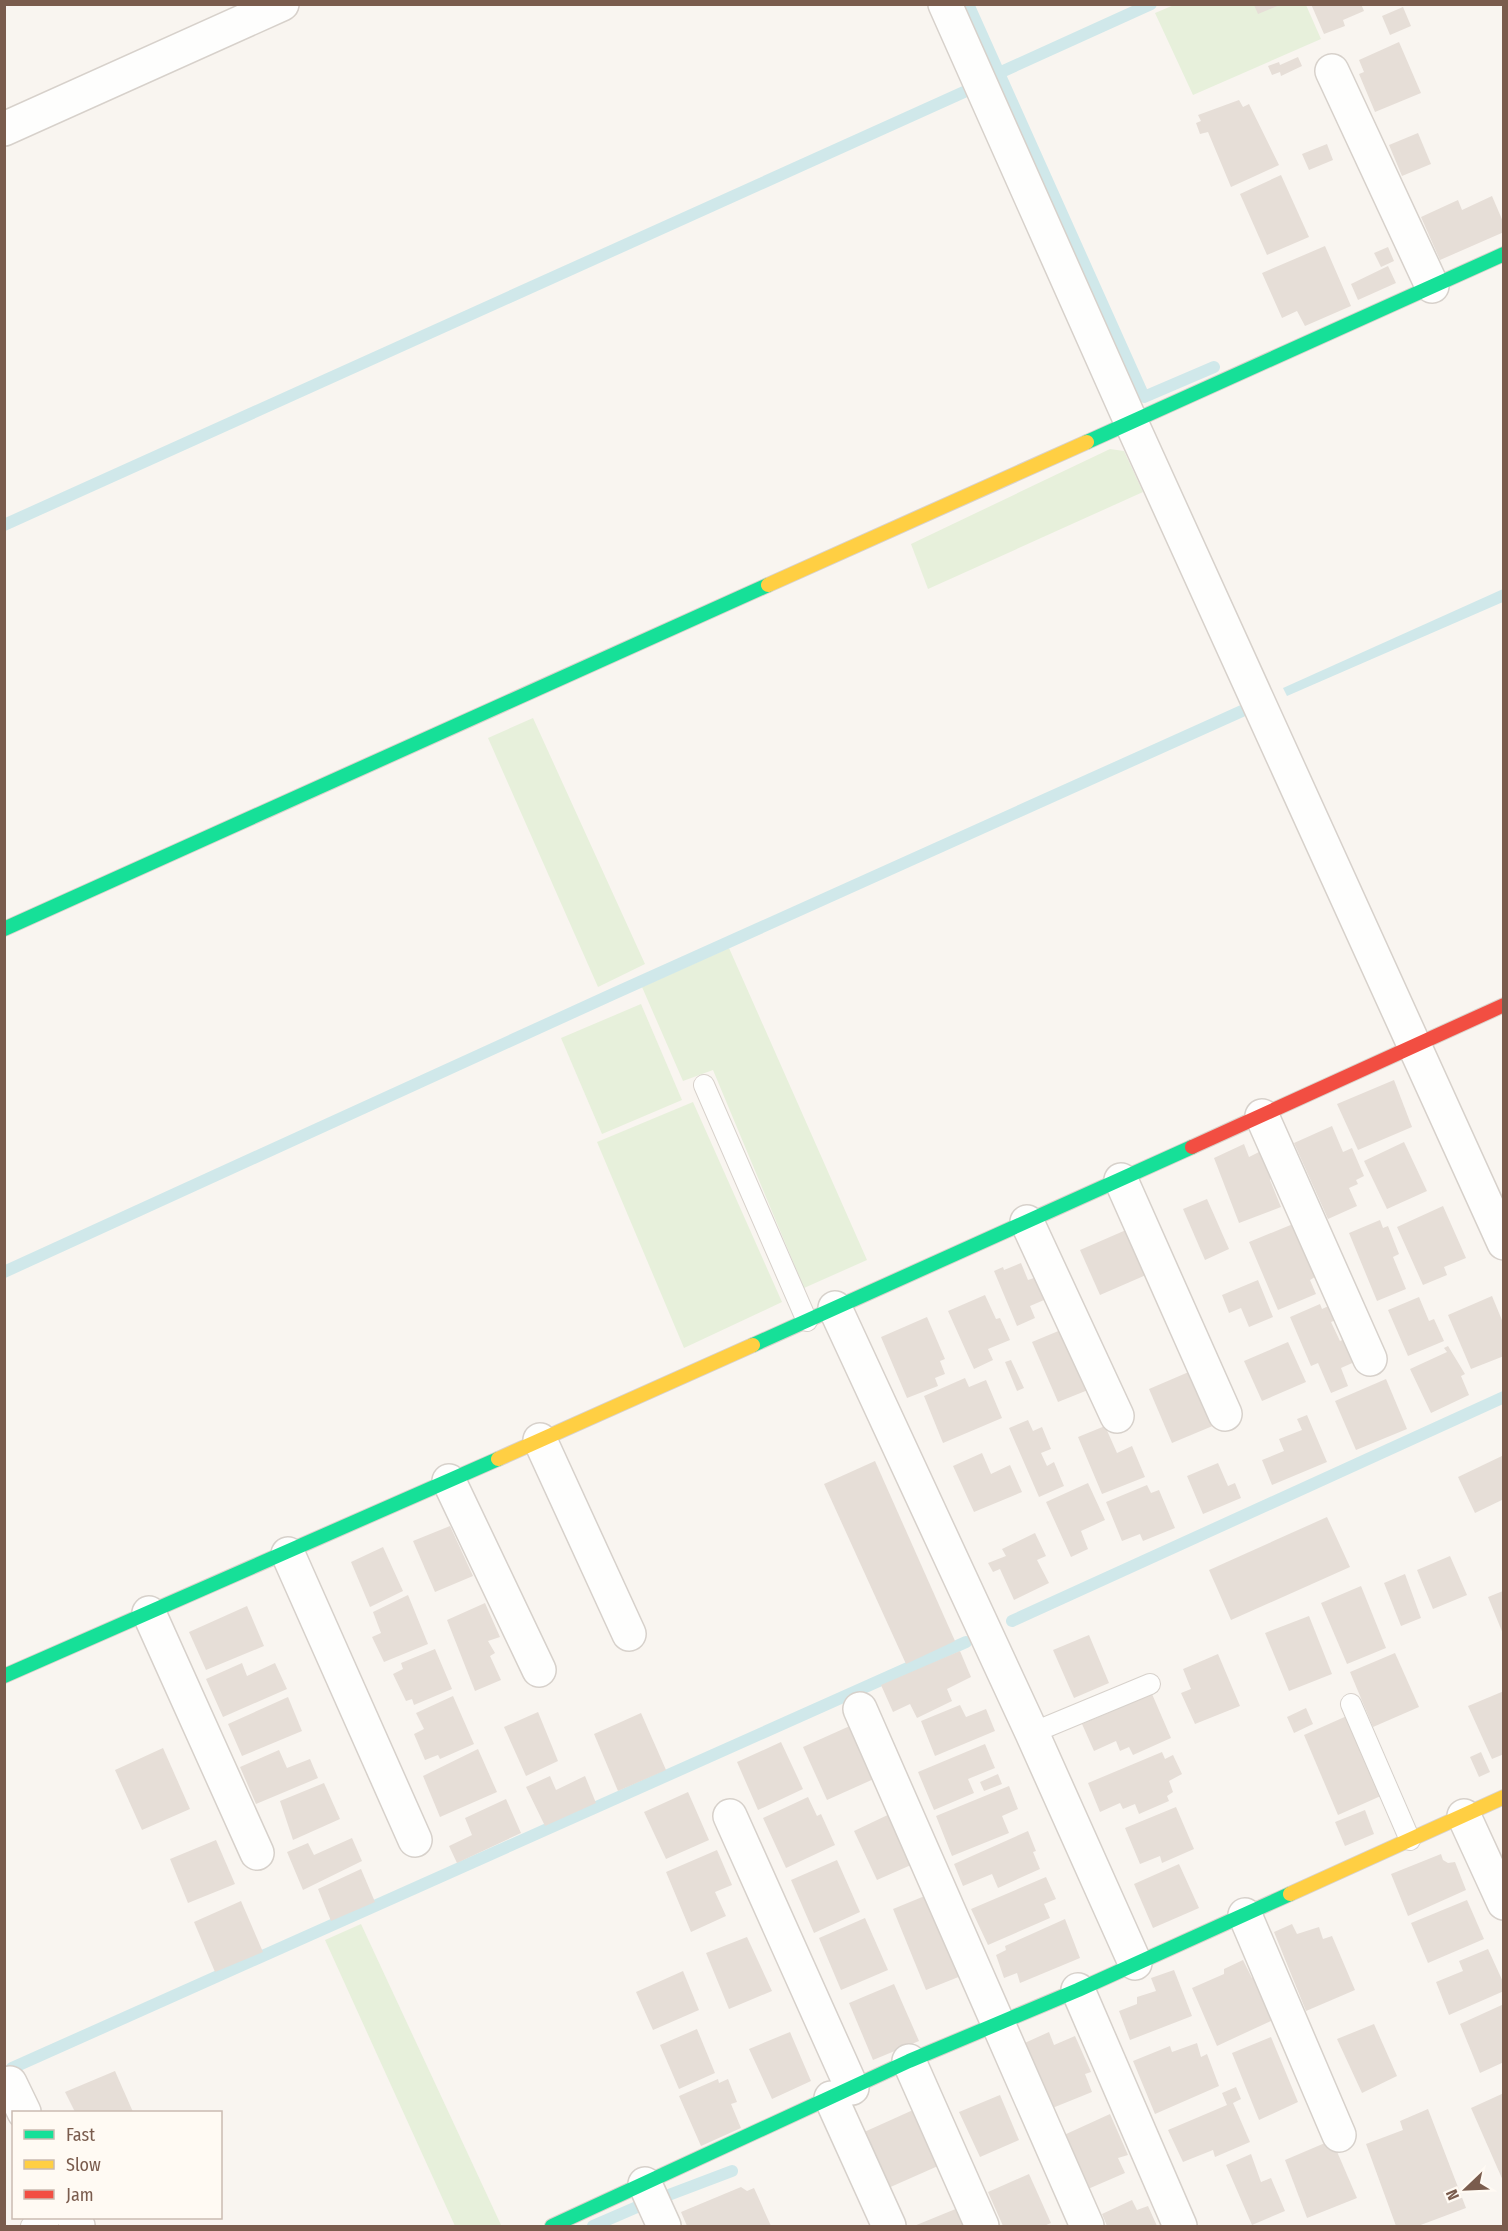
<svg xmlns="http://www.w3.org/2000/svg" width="1508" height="2231" font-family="'Fira Sans Condensed',sans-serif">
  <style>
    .green { fill: #e7f0db }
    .water { fill: #d0e8ea }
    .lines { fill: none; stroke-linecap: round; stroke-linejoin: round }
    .stream { stroke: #d0e8ea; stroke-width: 12 }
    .building { fill: #e6ded7 }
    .lane-casing { stroke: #d7d1cb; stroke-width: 22 }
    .street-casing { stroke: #d7d1cb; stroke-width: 36 }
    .fast-casing { stroke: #d9d2cb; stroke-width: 16 }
    .slow-casing { stroke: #d9d2cb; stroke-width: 16 }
    .jam-casing { stroke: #d9d2cb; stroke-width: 16 }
    .lane { stroke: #fefefd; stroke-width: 20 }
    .street { stroke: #fefefd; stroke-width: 33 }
    .fast { stroke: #16e098; stroke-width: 14 }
    .slow { stroke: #ffcf43; stroke-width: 14 }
    .jam { stroke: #f24e42; stroke-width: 14 }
  </style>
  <rect width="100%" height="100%" fill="#f9f5f0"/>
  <!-- green -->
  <g class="green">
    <path d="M 1174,5 L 1306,5 L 1321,39 L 1193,95 L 1155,13 Z"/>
    <path d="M 1110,449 L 1124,451 L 1143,492 L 928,589 L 911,544 Z"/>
    <path d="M 533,718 L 645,964 L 598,987 L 488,738 Z"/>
    <path d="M 729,948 L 867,1260 L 804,1288 L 713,1070 L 683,1081 L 642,987 Z"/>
    <path d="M 641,1004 L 682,1100 L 602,1134 L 561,1038 Z"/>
    <path d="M 693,1102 L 782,1302 L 684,1348 L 597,1142 Z"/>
    <path d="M 361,1924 L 501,2225 L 498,2226 L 455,2226 L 325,1940 Z"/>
  </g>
  <!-- water -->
  <path class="water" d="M 1503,589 L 1503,602 L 1287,696 L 1283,688 Z"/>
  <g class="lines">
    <!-- stream -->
    <g class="stream">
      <path d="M 968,4 L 1144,397 L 1214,367"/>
      <path d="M 4,525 L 964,92 L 999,73 L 1151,4"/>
      <path d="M 4,1272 L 613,994 L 1242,711"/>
      <path d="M 1012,1621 L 1504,1397"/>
      <path d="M 12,2068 L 966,1642"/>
      <path d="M 593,2226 L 637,2207 L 732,2171"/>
    </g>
  </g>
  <!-- building -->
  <g class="building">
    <path d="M 1311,4 L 1361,4 L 1364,11 L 1343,20 L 1345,26 L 1324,34 Z"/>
    <path d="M 1254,5 L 1280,5 L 1258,14 Z"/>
    <path d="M 1403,7 L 1411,26 L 1390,35 L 1382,16 Z"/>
    <path d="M 1399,42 L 1421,93 L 1375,112 L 1359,74 L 1364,72 L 1359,60 Z"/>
    <path d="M 1298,57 L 1302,66 L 1281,76 L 1280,72 L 1272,75 L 1268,66 L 1279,62 L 1280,65 Z"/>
    <path d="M 1239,100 L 1243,107 L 1249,104 L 1279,165 L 1231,187 L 1208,132 L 1200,134 L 1196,123 L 1201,121 L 1198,115 Z"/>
    <path d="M 1418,133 L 1431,164 L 1402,176 L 1389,145 Z"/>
    <path d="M 1327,144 L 1333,160 L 1309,170 L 1302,154 Z"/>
    <path d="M 1281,175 L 1309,237 L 1267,255 L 1240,194 Z"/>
    <path d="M 1492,196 L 1504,224 L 1504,232 L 1440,260 L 1421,217 L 1458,200 L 1462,210 Z"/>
    <path d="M 1325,246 L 1351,306 L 1305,326 L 1297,311 L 1282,318 L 1262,273 Z"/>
    <path d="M 1388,247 L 1394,261 L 1381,267 L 1374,253 Z"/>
    <path d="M 1388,266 L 1396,283 L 1358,300 L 1351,284 Z"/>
    <path d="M 1394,1080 L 1412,1127 L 1358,1150 L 1337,1104 Z"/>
    <path d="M 1332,1126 L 1343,1152 L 1352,1148 L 1364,1176 L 1356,1180 L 1358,1184 L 1349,1188 L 1357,1206 L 1328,1219 L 1294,1143 Z"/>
    <path d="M 1404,1142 L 1427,1191 L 1387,1209 L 1364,1161 Z"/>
    <path d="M 1244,1144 L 1249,1157 L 1263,1150 L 1272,1169 L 1270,1180 L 1281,1207 L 1239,1223 L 1214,1158 Z"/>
    <path d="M 1207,1199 L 1229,1249 L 1205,1260 L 1183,1209 Z"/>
    <path d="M 1443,1206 L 1466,1258 L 1444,1267 L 1447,1275 L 1423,1285 L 1397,1227 Z"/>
    <path d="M 1380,1220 L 1383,1228 L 1388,1226 L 1399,1254 L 1393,1257 L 1406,1289 L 1377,1301 L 1349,1233 Z"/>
    <path d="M 1293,1224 L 1315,1277 L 1310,1280 L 1316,1294 L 1278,1310 L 1249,1242 Z"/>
    <path d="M 1126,1230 L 1146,1275 L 1100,1295 L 1080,1250 Z"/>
    <path d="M 1021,1263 L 1028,1280 L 1034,1278 L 1044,1300 L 1030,1306 L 1035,1318 L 1017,1326 L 994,1271 L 1003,1267 L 1004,1270 Z"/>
    <path d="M 1258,1280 L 1273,1317 L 1249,1327 L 1241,1308 L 1229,1313 L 1222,1295 Z"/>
    <path d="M 985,1295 L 996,1319 L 1000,1318 L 1010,1340 L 988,1349 L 993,1360 L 974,1369 L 948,1311 Z"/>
    <path d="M 1492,1296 L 1504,1325 L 1504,1356 L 1471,1369 L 1448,1315 Z"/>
    <path d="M 1419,1297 L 1429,1321 L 1434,1319 L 1444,1341 L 1408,1356 L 1388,1310 Z"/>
    <path d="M 1335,1303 L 1341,1318 L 1331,1322 L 1340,1341 L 1349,1337 L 1359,1360 L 1341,1368 L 1348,1386 L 1331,1393 L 1318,1363 L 1311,1366 L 1290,1317 L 1320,1304 L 1322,1309 Z"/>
    <path d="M 927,1317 L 945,1359 L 940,1361 L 945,1374 L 935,1378 L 938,1386 L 907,1398 L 881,1337 Z"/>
    <path d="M 1068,1327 L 1093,1388 L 1058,1402 L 1032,1342 Z"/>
    <path d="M 1288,1342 L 1306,1382 L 1262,1401 L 1244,1361 Z"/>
    <path d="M 1448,1346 L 1465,1374 L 1461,1376 L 1469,1395 L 1431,1413 L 1410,1369 L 1447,1352 L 1444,1348 Z"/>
    <path d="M 1011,1360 L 1024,1388 L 1017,1391 L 1005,1362 Z"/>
    <path d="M 1191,1371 L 1215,1425 L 1172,1443 L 1149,1389 Z"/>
    <path d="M 965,1378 L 969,1387 L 986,1380 L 1002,1418 L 943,1443 L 924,1396 Z"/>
    <path d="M 1386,1379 L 1407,1429 L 1356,1450 L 1335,1401 Z"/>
    <path d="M 1307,1415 L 1327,1462 L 1272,1485 L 1262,1460 L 1284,1451 L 1279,1439 L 1302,1430 L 1297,1419 Z"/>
    <path d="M 1028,1420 L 1033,1431 L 1042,1427 L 1051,1449 L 1041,1453 L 1047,1466 L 1054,1462 L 1064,1486 L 1039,1497 L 1009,1428 Z"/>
    <path d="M 1105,1426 L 1117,1453 L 1132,1446 L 1145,1477 L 1102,1494 L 1078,1437 Z"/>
    <path d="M 982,1453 L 991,1474 L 1010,1465 L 1022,1492 L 974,1512 L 953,1466 Z"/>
    <path d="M 1504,1455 L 1504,1499 L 1475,1513 L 1458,1477 Z"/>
    <path d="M 875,1461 L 955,1641 L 906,1664 L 824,1484 Z"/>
    <path d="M 1218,1463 L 1228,1486 L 1235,1483 L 1241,1498 L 1203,1514 L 1187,1476 Z"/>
    <path d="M 1088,1483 L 1105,1520 L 1081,1531 L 1088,1549 L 1071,1557 L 1046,1502 Z"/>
    <path d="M 1147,1485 L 1151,1493 L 1159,1490 L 1175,1528 L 1143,1541 L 1140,1534 L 1122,1541 L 1106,1502 Z"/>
    <path d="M 1327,1517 L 1350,1567 L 1231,1620 L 1209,1570 Z"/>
    <path d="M 450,1526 L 473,1576 L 435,1592 L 413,1541 Z"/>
    <path d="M 1035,1533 L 1046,1556 L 1037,1560 L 1049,1583 L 1014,1600 L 1000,1569 L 993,1572 L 988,1563 L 1006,1556 L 1002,1549 Z"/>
    <path d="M 383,1547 L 403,1591 L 370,1607 L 351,1562 Z"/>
    <path d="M 1450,1556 L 1467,1595 L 1433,1609 L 1417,1570 Z"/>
    <path d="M 1405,1574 L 1421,1618 L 1401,1626 L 1384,1583 Z"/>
    <path d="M 1361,1586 L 1386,1648 L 1347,1664 L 1321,1603 Z"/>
    <path d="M 1503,1591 L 1503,1634 L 1488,1597 Z"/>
    <path d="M 408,1595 L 428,1644 L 384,1662 L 372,1637 L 381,1633 L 373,1612 Z"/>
    <path d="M 485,1603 L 500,1637 L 488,1641 L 495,1653 L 490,1656 L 501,1680 L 475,1691 L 447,1620 Z"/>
    <path d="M 247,1606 L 264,1646 L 206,1670 L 189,1632 Z"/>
    <path d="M 1309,1616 L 1332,1674 L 1289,1691 L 1265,1633 Z"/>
    <path d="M 1089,1635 L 1109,1683 L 1074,1698 L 1053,1650 Z"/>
    <path d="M 435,1649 L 452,1689 L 414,1705 L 412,1699 L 406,1701 L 393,1674 L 403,1669 L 401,1663 Z"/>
    <path d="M 960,1651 L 971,1677 L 947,1689 L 952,1701 L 917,1718 L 910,1704 L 893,1712 L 881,1685 Z"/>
    <path d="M 1395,1653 L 1419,1707 L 1373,1727 L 1350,1672 Z"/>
    <path d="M 1218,1654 L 1240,1706 L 1195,1724 L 1181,1693 L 1191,1689 L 1183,1669 Z"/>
    <path d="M 242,1663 L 247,1676 L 275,1663 L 287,1689 L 223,1717 L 206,1679 Z"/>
    <path d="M 1504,1691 L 1504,1754 L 1492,1759 L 1468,1706 Z"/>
    <path d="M 1152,1694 L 1171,1738 L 1133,1755 L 1129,1747 L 1120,1751 L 1116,1741 L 1094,1751 L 1082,1724 Z"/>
    <path d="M 453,1696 L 474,1744 L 440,1759 L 438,1755 L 425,1760 L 414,1734 L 424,1729 L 416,1713 Z"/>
    <path d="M 288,1697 L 302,1731 L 242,1756 L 228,1724 Z"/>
    <path d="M 960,1705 L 966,1717 L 986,1709 L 995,1731 L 935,1756 L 921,1721 Z"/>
    <path d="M 1306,1708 L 1313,1724 L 1294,1733 L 1287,1717 Z"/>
    <path d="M 538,1712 L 558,1761 L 526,1776 L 504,1727 Z"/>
    <path d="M 641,1713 L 666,1770 L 618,1791 L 594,1734 Z"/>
    <path d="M 1349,1715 L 1383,1795 L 1338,1815 L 1304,1735 Z"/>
    <path d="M 852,1725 L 876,1778 L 827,1800 L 803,1747 Z"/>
    <path d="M 781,1742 L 803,1789 L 758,1810 L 737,1762 Z"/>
    <path d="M 985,1744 L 995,1768 L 968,1779 L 974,1793 L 934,1810 L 918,1772 Z"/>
    <path d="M 163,1748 L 190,1809 L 142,1830 L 115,1770 Z"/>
    <path d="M 478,1749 L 497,1792 L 440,1817 L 423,1776 Z"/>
    <path d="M 279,1750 L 287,1768 L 310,1759 L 318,1778 L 256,1804 L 240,1767 Z"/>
    <path d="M 1162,1752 L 1165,1759 L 1173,1755 L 1182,1774 L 1169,1781 L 1173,1792 L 1167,1796 L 1169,1801 L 1139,1814 L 1135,1804 L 1123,1809 L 1120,1803 L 1100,1812 L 1088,1783 Z"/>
    <path d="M 1481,1752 L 1490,1772 L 1479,1777 L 1470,1757 Z"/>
    <path d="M 998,1774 L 1002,1784 L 984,1791 L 980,1782 Z"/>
    <path d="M 550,1776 L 556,1790 L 585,1776 L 596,1803 L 545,1826 L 526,1787 Z"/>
    <path d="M 324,1783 L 340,1819 L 293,1840 L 280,1801 Z"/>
    <path d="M 1009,1786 L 1018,1809 L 1002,1816 L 1009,1833 L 952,1856 L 936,1816 Z"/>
    <path d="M 688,1792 L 709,1840 L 666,1859 L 644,1812 Z"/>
    <path d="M 808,1797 L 817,1816 L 821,1814 L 835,1845 L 786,1868 L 763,1818 Z"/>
    <path d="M 506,1799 L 521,1833 L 457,1863 L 449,1846 L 472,1835 L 465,1818 Z"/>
    <path d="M 1176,1807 L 1194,1849 L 1162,1863 L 1160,1856 L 1140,1864 L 1125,1828 Z"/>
    <path d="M 1365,1810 L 1374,1834 L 1345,1846 L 1335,1822 Z"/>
    <path d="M 896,1811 L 920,1861 L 877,1880 L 854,1831 Z"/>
    <path d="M 1028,1831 L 1036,1851 L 1033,1852 L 1040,1869 L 998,1888 L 992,1874 L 963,1886 L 954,1864 Z"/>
    <path d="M 352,1838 L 362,1861 L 303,1890 L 287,1852 L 308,1843 L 314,1855 Z"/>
    <path d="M 216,1840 L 235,1884 L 188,1903 L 170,1859 Z"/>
    <path d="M 717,1850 L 732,1885 L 715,1892 L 726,1916 L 691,1932 L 666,1872 Z"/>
    <path d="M 1441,1854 L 1443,1860 L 1448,1863 L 1455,1862 L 1466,1890 L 1408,1916 L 1391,1874 Z"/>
    <path d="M 837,1860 L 860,1912 L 814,1933 L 791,1880 Z"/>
    <path d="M 1179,1864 L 1199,1908 L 1153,1928 L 1134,1884 Z"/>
    <path d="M 361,1869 L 375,1902 L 331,1921 L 318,1889 Z"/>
    <path d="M 1046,1877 L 1056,1899 L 1044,1904 L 1050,1918 L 988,1945 L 971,1909 Z"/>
    <path d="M 932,1893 L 966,1974 L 926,1990 L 893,1909 Z"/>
    <path d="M 1467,1900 L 1484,1939 L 1428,1963 L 1411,1923 Z"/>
    <path d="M 241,1901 L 263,1952 L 215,1972 L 194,1922 Z"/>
    <path d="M 865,1918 L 888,1970 L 841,1990 L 819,1938 Z"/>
    <path d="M 1065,1919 L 1080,1958 L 1020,1983 L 1017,1973 L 1004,1978 L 996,1955 L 1006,1950 L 1005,1946 Z"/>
    <path d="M 1292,1924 L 1297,1934 L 1319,1927 L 1323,1939 L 1332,1936 L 1355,1990 L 1306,2011 L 1274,1932 Z"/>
    <path d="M 747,1937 L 772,1991 L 729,2009 L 706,1953 Z"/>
    <path d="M 1488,1949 L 1504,1984 L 1504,1991 L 1449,2015 L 1436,1982 L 1463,1971 L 1459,1961 Z"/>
    <path d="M 1243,1960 L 1252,1978 L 1256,1976 L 1275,2019 L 1217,2046 L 1192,1988 L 1224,1974 L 1224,1969 Z"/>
    <path d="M 1174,1970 L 1192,2016 L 1130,2040 L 1119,2011 L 1137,2004 L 1137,1997 L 1156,1991 L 1151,1978 Z"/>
    <path d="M 683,1971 L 699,2010 L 653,2030 L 636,1992 Z"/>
    <path d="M 894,1984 L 919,2041 L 873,2060 L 849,2003 Z"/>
    <path d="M 1504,2004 L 1504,2062 L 1480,2073 L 1460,2024 Z"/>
    <path d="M 1374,2024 L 1397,2076 L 1362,2093 L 1337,2039 Z"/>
    <path d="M 697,2029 L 715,2073 L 679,2089 L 660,2045 Z"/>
    <path d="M 790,2032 L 811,2081 L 772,2099 L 749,2049 Z"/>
    <path d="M 1049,2032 L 1054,2045 L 1075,2036 L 1091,2072 L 1085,2074 L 1092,2092 L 1045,2111 L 1018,2046 Z"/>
    <path d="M 1271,2037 L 1298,2102 L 1259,2120 L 1232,2053 Z"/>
    <path d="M 1197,2043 L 1201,2057 L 1207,2054 L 1219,2086 L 1155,2114 L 1133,2061 L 1170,2046 L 1172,2052 Z"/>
    <path d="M 115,2071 L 133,2112 L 75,2112 L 65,2092 Z"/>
    <path d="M 718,2079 L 719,2083 L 728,2079 L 737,2102 L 731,2104 L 741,2128 L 701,2146 L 679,2096 Z"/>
    <path d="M 1236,2087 L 1241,2099 L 1233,2103 L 1250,2142 L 1215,2157 L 1213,2150 L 1183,2162 L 1168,2130 L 1227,2105 L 1222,2093 Z"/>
    <path d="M 1504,2093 L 1504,2183 L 1471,2108 Z"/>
    <path d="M 1000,2095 L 1019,2140 L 980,2157 L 959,2112 Z"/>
    <path d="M 1428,2109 L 1466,2208 L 1418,2226 L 1396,2226 L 1366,2144 L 1403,2130 L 1400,2121 Z"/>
    <path d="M 913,2110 L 938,2166 L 886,2189 L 862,2133 Z"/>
    <path d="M 1110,2114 L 1128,2155 L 1118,2158 L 1125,2173 L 1088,2189 L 1064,2135 Z"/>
    <path d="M 1332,2140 L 1357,2198 L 1307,2218 L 1285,2160 Z"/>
    <path d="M 1251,2154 L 1261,2182 L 1271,2178 L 1285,2211 L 1252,2225 L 1226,2165 Z"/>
    <path d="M 1029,2174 L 1051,2223 L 1044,2226 L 1003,2226 L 988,2192 Z"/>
    <path d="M 741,2187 L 747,2191 L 754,2188 L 771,2226 L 687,2226 L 681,2212 Z"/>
    <path d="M 1132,2200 L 1137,2210 L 1148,2206 L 1157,2226 L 1107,2226 L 1102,2214 Z"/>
    <path d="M 958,2208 L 966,2226 L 914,2226 Z"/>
  </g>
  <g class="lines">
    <defs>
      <g id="lane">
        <path d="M 704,1085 L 807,1321"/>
        <path d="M 1351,1704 L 1410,1840"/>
        <path d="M 1032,1733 L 1150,1684"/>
        <path d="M 31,2226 L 51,2218"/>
      </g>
      <g id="street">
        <path d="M 945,4 L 1131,422 L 1504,1243"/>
        <path d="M 1332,71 L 1432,286"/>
        <path d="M 4,129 L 282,4"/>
        <path d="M 1262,1116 L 1370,1359"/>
        <path d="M 1121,1180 L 1225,1414"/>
        <path d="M 1027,1222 L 1117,1416"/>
        <path d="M 835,1308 L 1032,1733 L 1135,1963"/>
        <path d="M 540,1440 L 629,1634"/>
        <path d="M 449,1481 L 539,1670"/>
        <path d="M 288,1554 L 415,1840"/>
        <path d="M 149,1613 L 257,1853"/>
        <path d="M 860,1709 L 1087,2226"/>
        <path d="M 730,1816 L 852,2088"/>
        <path d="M 1464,1816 L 1504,1903"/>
        <path d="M 1245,1915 L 1339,2135"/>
        <path d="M 1078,1990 L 1180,2226"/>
        <path d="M 909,2061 L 982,2226"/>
        <path d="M 10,2083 L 24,2112"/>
        <path d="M 831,2098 L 889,2226"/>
        <path d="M 645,2184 L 664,2226"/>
        <path d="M 74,2218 L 78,2226"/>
      </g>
      <g id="fast">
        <path d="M 1087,442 L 1504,254"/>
        <path d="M 4,929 L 768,585"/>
        <path d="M 753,1345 L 1192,1147"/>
        <path d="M 4,1676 L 498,1459"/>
        <path d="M 552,2226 L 909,2061 L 1078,1990 L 1290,1894"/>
      </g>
      <g id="slow">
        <path d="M 768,585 L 1087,442"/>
        <path d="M 498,1459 L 753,1345"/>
        <path d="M 1290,1894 L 1504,1797"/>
      </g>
      <path id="jam" d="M 1192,1147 L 1504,1005"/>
    </defs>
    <!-- lane casing -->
    <use href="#lane" class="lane-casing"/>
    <!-- street casing -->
    <use href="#street" class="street-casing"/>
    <!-- fast casing -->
    <use href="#fast" class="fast-casing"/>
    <!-- slow casing -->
    <use href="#slow" class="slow-casing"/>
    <!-- jam casing -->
    <use href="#jam" class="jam-casing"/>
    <!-- lane -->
    <use href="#lane" class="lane"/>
    <!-- street -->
    <use href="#street" class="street"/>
    <!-- fast -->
    <use href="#fast" class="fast"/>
    <!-- slow -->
    <use href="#slow" class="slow"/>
    <!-- jam -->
    <use href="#jam" class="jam"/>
  </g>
  <!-- border -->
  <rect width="1508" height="2231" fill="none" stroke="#7a5c4d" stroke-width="12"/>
  <!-- legend -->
  <rect x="12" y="2111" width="210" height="108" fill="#fffaf3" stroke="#cabbb1" stroke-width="1.5"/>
  <rect x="24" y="2130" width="30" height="9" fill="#16e098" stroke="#cabbb1" stroke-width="1.5"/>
  <text x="66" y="2141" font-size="18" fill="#7a5c4d">Fast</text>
  <rect x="24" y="2160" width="30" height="9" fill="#ffcf43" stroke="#cabbb1" stroke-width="1.5"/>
  <text x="66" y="2171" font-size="18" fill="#7a5c4d">Slow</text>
  <rect x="24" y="2190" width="30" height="9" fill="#f24e42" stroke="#cabbb1" stroke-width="1.5"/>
  <text x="66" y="2201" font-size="18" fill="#7a5c4d">Jam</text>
  <!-- north arrow -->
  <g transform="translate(1466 2189) rotate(247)" stroke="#fffaf3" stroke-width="4.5" paint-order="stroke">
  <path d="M0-4.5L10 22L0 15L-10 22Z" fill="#7a5c4d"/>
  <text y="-9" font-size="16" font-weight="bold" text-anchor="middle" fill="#7a5c4d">N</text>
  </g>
</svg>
